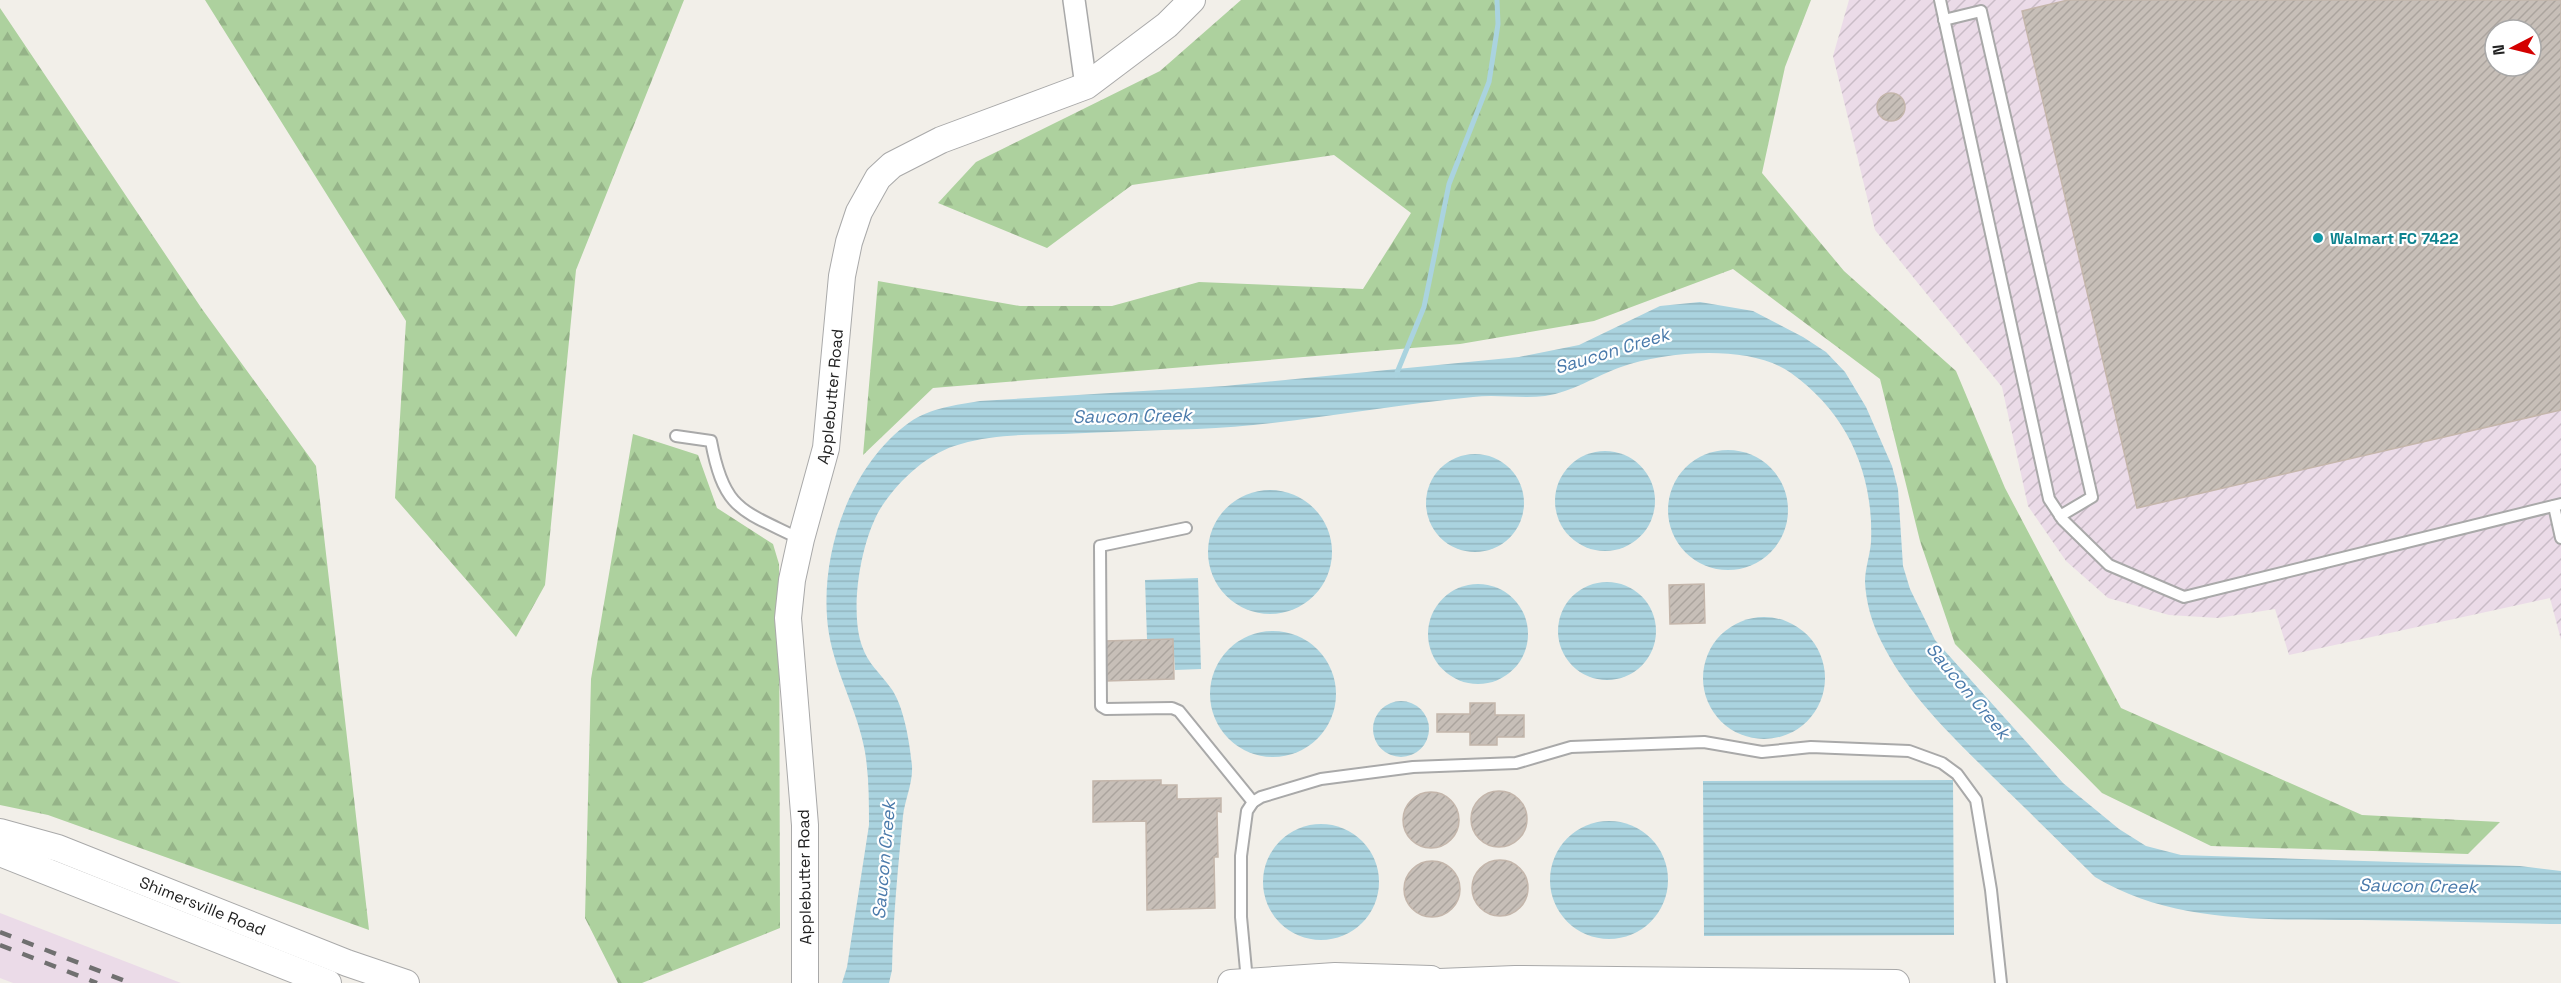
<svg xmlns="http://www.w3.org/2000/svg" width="2561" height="983" font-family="'Space Grotesk',sans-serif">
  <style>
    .industrial { fill: url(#industrial-furrows); fill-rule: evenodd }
    .railway { fill: #ebdbe8 }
    .forest { fill: url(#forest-firs) }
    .water { fill: url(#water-rules) }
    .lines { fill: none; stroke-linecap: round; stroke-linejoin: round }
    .stream { stroke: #aad3df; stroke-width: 5 }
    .building { fill: url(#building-hatch); stroke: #c4b6ab; stroke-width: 1.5; fill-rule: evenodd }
    .service-casing { stroke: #a9a9a9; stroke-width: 14 }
    .minor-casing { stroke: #a9a9a9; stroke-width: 24 }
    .tertiary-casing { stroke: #a9a9a9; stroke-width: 28 }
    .service { stroke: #fff; stroke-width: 10 }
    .minor { stroke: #fff; stroke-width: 21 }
    .tertiary { stroke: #fff; stroke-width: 26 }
    .rail { stroke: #707070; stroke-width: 4.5; stroke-dasharray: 12 12; stroke-linecap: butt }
    .culture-dot { fill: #0f9aa8; stroke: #fff; stroke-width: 2 }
    .labels { text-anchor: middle; stroke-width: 4.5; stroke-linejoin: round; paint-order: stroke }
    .culture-label { font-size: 16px; font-weight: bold; fill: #0d838f; stroke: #fff; text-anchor: start }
    .street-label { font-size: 16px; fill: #222; stroke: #fff }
    .water-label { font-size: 18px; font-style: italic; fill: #4a7aab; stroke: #fff }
  </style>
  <defs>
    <pattern id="industrial-furrows" width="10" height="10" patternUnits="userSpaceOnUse" patternTransform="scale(1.5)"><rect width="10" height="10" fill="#ebdbe8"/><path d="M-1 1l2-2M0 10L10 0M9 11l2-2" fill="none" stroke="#c9bcc7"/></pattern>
    <pattern id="forest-firs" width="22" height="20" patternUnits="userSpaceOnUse" patternTransform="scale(1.5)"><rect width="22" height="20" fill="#add19e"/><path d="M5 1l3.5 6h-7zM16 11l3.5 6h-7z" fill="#95b388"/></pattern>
    <pattern id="water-rules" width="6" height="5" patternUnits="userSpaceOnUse" patternTransform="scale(1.5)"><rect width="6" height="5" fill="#aad3df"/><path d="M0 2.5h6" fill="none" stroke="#92b5bf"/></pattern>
    <pattern id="building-hatch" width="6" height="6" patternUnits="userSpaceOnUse" patternTransform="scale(1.5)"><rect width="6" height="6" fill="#c7bfb8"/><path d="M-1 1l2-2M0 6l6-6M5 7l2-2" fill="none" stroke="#aba49e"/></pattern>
  </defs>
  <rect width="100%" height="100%" fill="#f2efe9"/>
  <!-- industrial -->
  <path class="industrial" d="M 1849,0 L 2561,0 L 2561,640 L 2550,598 L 2289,655 L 2275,609 L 2218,618 L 2169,615 L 2108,598 L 2066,561 L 2028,506 L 2002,387 L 1875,230 L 1833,56 ZM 2495,30 L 2531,30 L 2531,66 L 2495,66 Z"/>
  <!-- railway -->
  <path class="railway" d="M 0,913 L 181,983 L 13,983 L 0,978 Z"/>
  <!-- forest -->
  <g class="forest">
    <path d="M 205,0 L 684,0 L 576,270 L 545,585 L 516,637 L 395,498 L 406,321 Z"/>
    <path d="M 1241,0 L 1811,0 L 1785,67 L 1762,173 L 1844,271 L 1956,371 L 2005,488 L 2121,708 L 2362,815 L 2500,822 L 2468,854 L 2211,846 L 2102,793 L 1955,644 L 1920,541 L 1880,379 L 1733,269 L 1594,321 L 1460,344 L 933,388 L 863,455 L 878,281 L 1020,306 L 1112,306 L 1199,282 L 1363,289 L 1411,213 L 1334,155 L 1132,185 L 1047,248 L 938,203 L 976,162 L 1160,71 Z"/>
    <path d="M 0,8 L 202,309 L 316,466 L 369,930 L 48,815 L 0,805 Z"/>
    <path d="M 633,434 L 698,455 L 717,508 L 773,544 L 779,564 L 780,928 L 642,983 L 618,983 L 585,918 L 591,679 Z"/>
  </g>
  <!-- water -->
  <g class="water">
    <path d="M 1700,302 L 1753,311 L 1803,337 L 1826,352 L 1845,372 L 1866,407 L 1892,466 L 1898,489 L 1903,566 L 1910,589 L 1935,640 L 2063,783 L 2119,829 L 2146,846 L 2181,855 L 2520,866 L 2561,871 L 2561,924 C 2494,923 2428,921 2361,920 C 2272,919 2174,925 2095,877 C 2061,843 2026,809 1992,776 C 1951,735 1907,694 1881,641 C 1872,623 1866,603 1865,582 C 1865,569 1870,555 1871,542 C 1874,473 1847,413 1791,373 C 1750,344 1667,351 1621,367 C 1595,376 1573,392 1545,396 C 1521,399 1497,394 1473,397 C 1381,406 1289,425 1197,429 C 1152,430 1108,432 1063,434 C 1029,435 994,434 961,444 C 929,452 900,479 882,506 C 861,538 849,610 862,646 C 868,664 880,673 890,687 C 904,704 910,745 912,766 C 913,783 905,799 903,816 C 898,868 893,918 892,970 L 889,983 L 842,983 L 847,967 L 869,825 C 869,801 869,776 865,752 C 858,711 836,675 829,634 C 817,560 848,466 910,422 C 930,408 956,405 980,401 L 1225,386 L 1519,357 L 1579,345 L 1660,306 Z"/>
    <circle cx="1728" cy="510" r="60"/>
    <circle cx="1605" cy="501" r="50"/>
    <circle cx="1475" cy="503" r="49"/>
    <circle cx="1270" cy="552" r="62"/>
    <path d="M 1198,578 L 1201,669 L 1175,670 L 1173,639 L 1147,639 L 1145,580 Z"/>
    <circle cx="1607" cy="631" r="49"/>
    <circle cx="1478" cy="634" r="50"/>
    <circle cx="1764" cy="678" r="61"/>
    <circle cx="1273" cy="694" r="63"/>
    <circle cx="1401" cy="729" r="28"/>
    <path d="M 1953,780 L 1954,935 L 1704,936 L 1703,781 Z"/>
    <circle cx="1609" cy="880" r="59"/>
    <circle cx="1321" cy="882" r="58"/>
  </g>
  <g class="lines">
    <!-- stream -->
    <path class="stream" d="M 1396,375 L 1424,307 L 1449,184 L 1489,82 L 1498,24 L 1497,0"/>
  </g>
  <!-- building -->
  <g class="building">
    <path d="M 2068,0 L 2561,0 L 2561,410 L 2137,508 L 2022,11 ZM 2495,30 L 2531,30 L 2531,66 L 2495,66 Z"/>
    <circle cx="1891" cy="107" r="14"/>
    <path d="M 1704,584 L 1705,623 L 1670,624 L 1669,585 Z"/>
    <path d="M 1173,639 L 1174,679 L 1106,681 L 1105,641 Z"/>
    <path d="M 1470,703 L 1495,703 L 1495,715 L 1524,715 L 1524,737 L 1497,737 L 1497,745 L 1470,745 L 1470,732 L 1437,732 L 1437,714 L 1470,714 Z"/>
    <path d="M 1161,780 L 1161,785 L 1177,785 L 1177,799 L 1221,798 L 1221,812 L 1217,811 L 1218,857 L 1214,857 L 1215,908 L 1147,910 L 1146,821 L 1093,822 L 1093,781 Z"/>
    <circle cx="1499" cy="819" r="28"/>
    <circle cx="1431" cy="820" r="28"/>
    <circle cx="1500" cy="888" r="28"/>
    <circle cx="1432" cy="889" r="28"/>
  </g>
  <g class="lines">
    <defs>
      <g id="service">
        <path d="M 1940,0 L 2049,499 L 2063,520 L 2109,565 L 2184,597 L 2561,504"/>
        <path d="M 1944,20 L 1981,11 L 2092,497 L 2060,516"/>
        <path d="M 676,436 L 711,441 C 724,511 742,510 800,539"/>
        <path d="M 2554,506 L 2561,538"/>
        <path d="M 1186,528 L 1100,546 L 1101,706 L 1106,709 L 1172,708 L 1179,711 L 1253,802"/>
        <path d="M 1247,981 L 1241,917 L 1241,856 L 1247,811 L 1253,802 L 1261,797 L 1321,779 L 1413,767 L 1516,763 L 1571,747 L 1704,742 L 1762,752 L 1811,747 L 1909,751 L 1942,763 L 1957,774 L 1976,800 L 1991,890 L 2001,983"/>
      </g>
      <path id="minor" d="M 1074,0 L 1086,86"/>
      <g id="tertiary">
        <path id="s1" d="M 0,832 L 58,848 L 347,963 L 406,983"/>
        <path d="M 0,853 L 328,983"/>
        <path id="s2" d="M 805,983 L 805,825 L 788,618 L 792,580 L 801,539 L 826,448 L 842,276 L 849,242 L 859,212 L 878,178 L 892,165 L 941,140 L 1086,86 L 1167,25 L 1192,0"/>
        <path d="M 1231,983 L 1335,976 L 1431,979"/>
        <path d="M 1414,983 L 1515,979 L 1896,983"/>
      </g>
    </defs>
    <!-- service casing -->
    <use href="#service" class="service-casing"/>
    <!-- minor casing -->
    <use href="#minor" class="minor-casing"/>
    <!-- tertiary casing -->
    <use href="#tertiary" class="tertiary-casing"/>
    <!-- service -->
    <use href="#service" class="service"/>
    <!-- minor -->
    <use href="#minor" class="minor"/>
    <!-- tertiary -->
    <use href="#tertiary" class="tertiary"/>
    <!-- rail -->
    <g class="rail">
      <path d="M 0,932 L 130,983"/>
      <path d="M 0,945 L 97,983"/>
    </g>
  </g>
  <!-- markers -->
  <circle class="culture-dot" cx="2318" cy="238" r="6"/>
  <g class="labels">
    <!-- culture labels -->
    <g class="culture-label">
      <text x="2330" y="244">Walmart FC 7422</text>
    </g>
    <!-- street labels -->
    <g class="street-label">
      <text dy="6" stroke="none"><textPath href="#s2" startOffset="592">Applebutter Road</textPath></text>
      <text transform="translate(804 877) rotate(-91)" y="6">Applebutter Road</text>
      <text dy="6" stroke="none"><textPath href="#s1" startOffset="216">Shimersville Road</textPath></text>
    </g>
    <!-- water labels -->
    <g class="water-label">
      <text transform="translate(1612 351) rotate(-17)" y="6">Saucon Creek</text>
      <text transform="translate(1132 416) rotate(-1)" y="6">Saucon Creek</text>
      <text transform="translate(1968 691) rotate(50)" y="6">Saucon Creek</text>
      <text transform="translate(884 860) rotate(-85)" y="6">Saucon Creek</text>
      <text transform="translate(2418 886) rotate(1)" y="6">Saucon Creek</text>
    </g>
  </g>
  <!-- north arrow -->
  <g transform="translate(2513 48) rotate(263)"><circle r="28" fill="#ffffff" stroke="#a7a7a7" stroke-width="1.5"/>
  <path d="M0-4.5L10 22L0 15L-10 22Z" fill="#d40000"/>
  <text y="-9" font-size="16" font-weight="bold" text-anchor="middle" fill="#222222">N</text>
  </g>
</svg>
